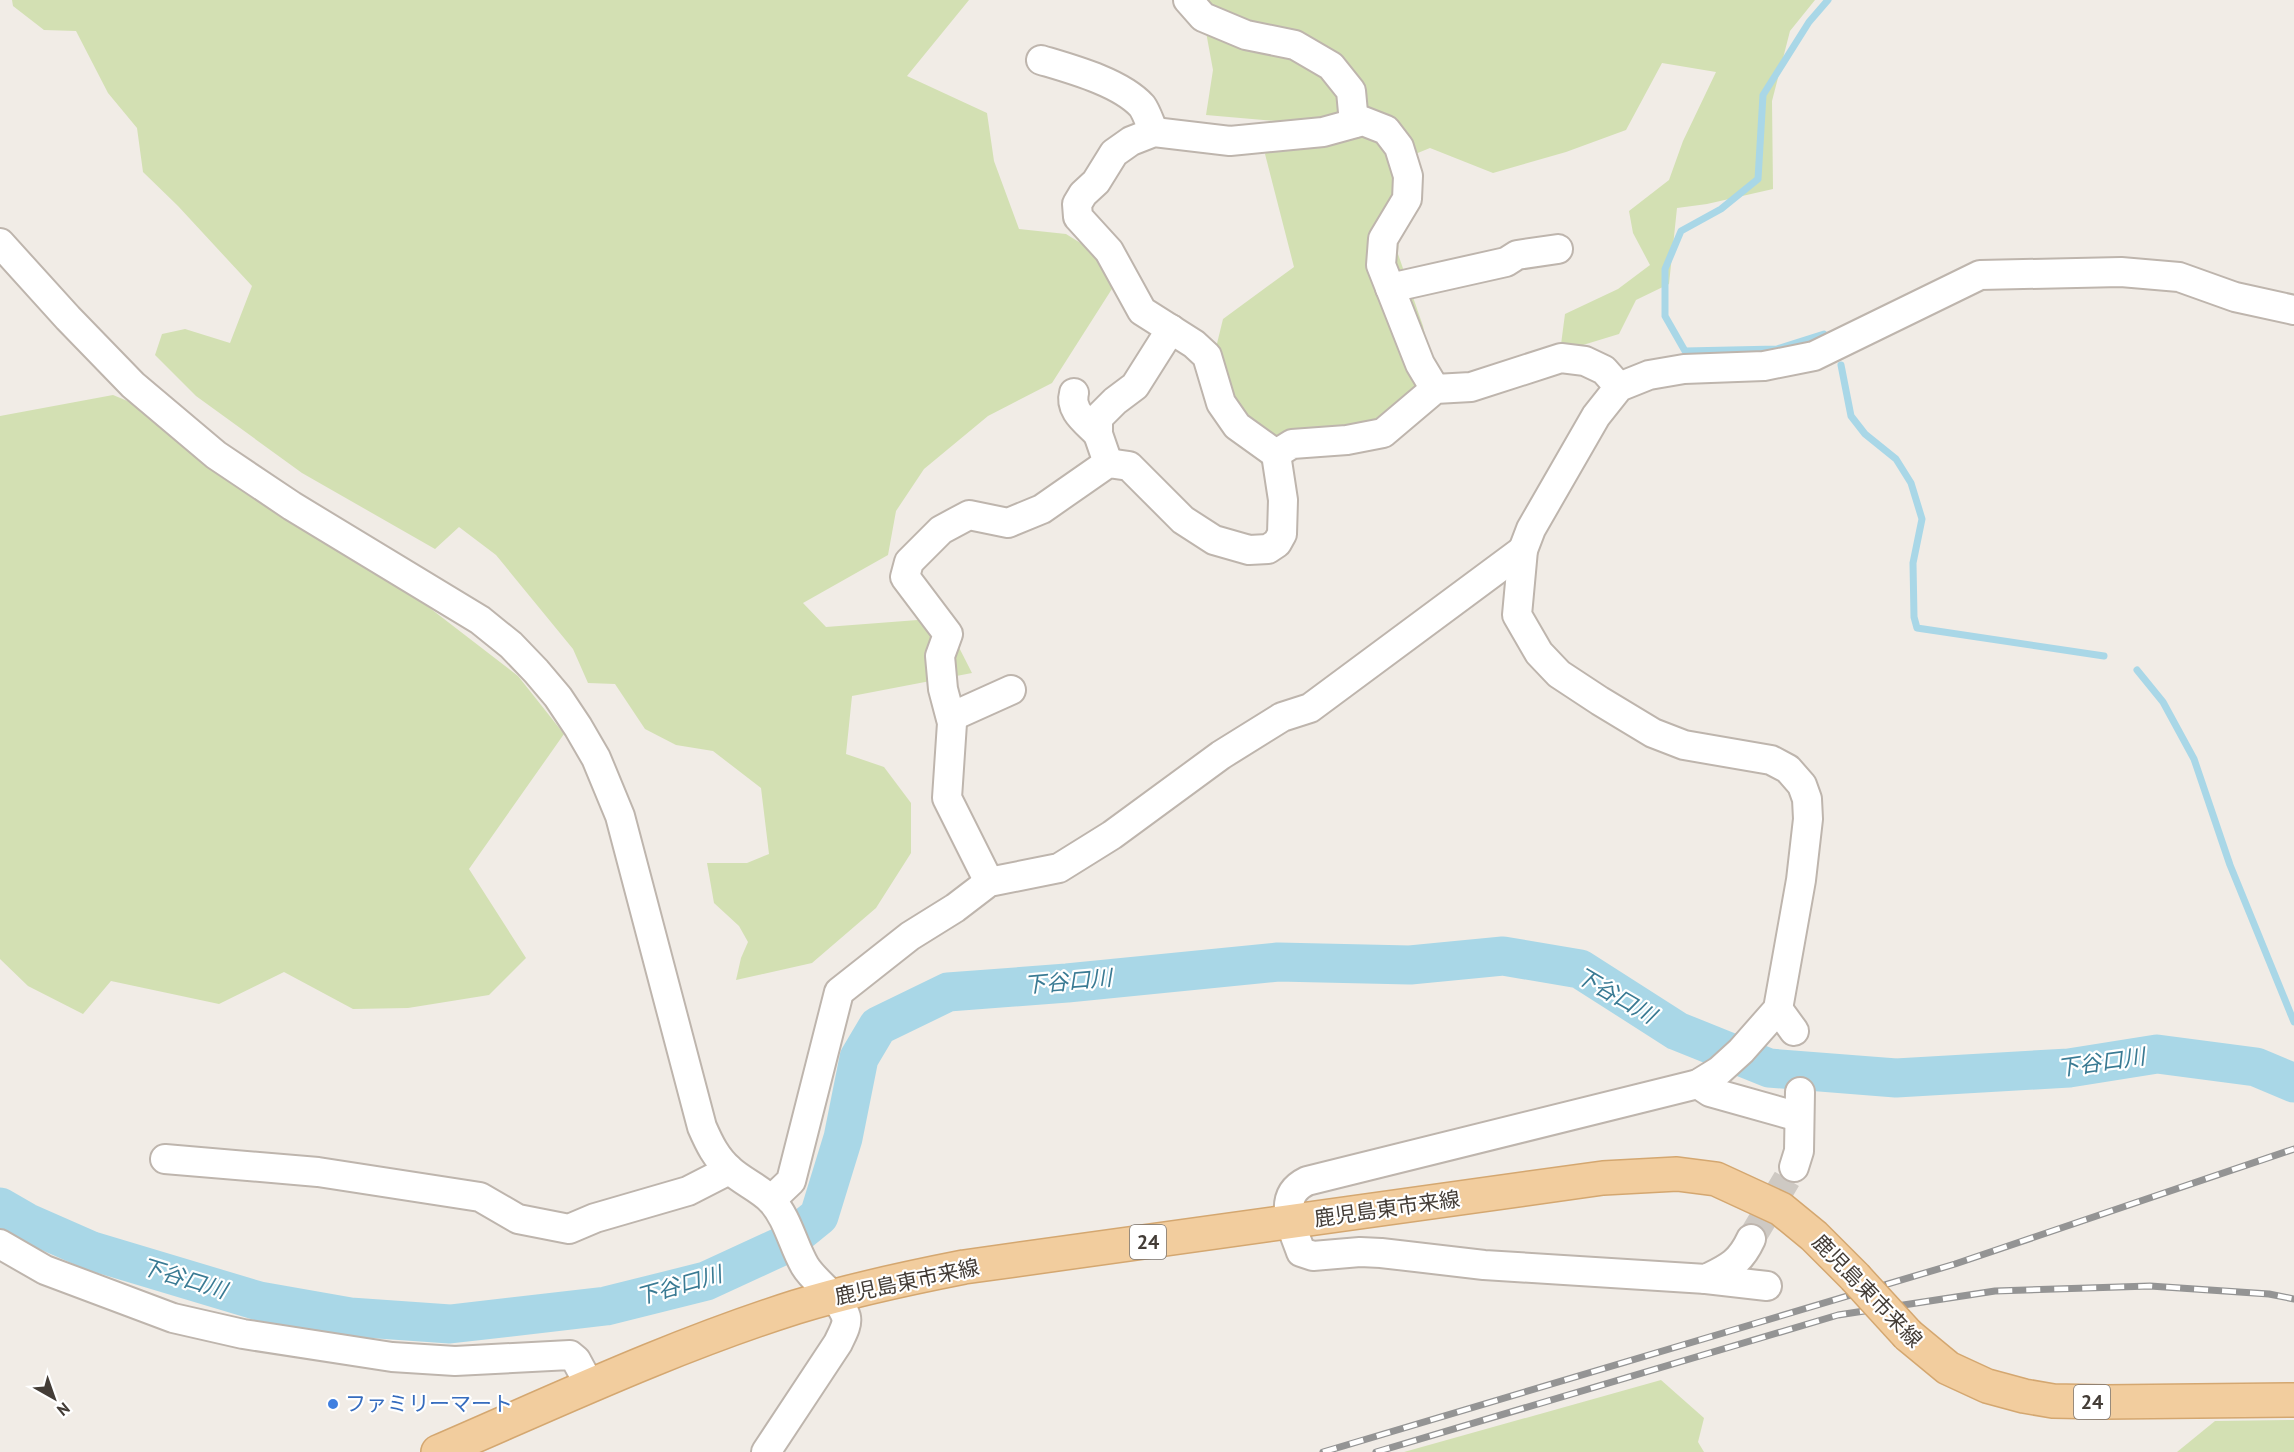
<svg xmlns="http://www.w3.org/2000/svg" width="2294" height="1452" font-family="'PT Sans','Noto Sans JP',sans-serif">
  <style>
    .green { fill: #d3e0b3 }
    .lines { fill: none; stroke-linecap: round; stroke-linejoin: round }
    .stream { stroke: #a9d7e7; stroke-width: 7 }
    .river { stroke: #a9d7e7; stroke-width: 39 }
    .minor-tunnel { stroke: #cec9c3; stroke-width: 28; stroke-dasharray: 28 14; stroke-linecap: butt }
    .minor-casing { stroke: #beb5ad; stroke-width: 32 }
    .major-casing { stroke: #d4a770; stroke-width: 36 }
    .minor { stroke: #fff; stroke-width: 28 }
    .major { stroke: #f2cd9e; stroke-width: 33 }
    .rail-casing { stroke: #949494; stroke-width: 7 }
    .rail { stroke: #fff; stroke-width: 4.5; stroke-dasharray: 14; stroke-linecap: butt }
    .major-bridge-casing { stroke: #d4a770; stroke-width: 36; stroke-linecap: butt }
    .major-bridge { stroke: #f2cd9e; stroke-width: 33 }
    .shop-dot { fill: #3f7fe0; stroke: #fff; stroke-width: 2 }
    .labels { text-anchor: middle; stroke-width: 4.5; stroke-linejoin: round; paint-order: stroke }
    .shield { fill: #fff; stroke: #7b7672; stroke-width: 1.5 }
    .shield-label { font-size: 20px; font-weight: bold; fill: #433c36 }
    .street-label { font-size: 21px; fill: #433c36; stroke: #fff }
    .shop-label { font-size: 21px; fill: #366cbe; stroke: #fff; text-anchor: start }
    .water-label { font-size: 22px; font-style: italic; fill: #397a93; stroke: #fff }
  </style>
  <rect width="100%" height="100%" fill="#f1ece6"/>
  <!-- green -->
  <g class="green">
    <path d="M 12,0 L 969,0 L 907,76 L 987,113 L 994,161 L 1019,229 L 1066,234 L 1124,270 L 1052,383 L 988,416 L 924,469 L 896,511 L 888,555 L 803,603 L 826,627 L 944,618 L 972,673 L 852,696 L 846,754 L 884,767 L 911,803 L 911,853 L 876,908 L 812,963 L 736,980 L 741,958 L 748,942 L 739,926 L 714,903 L 707,863 L 747,863 L 769,854 L 761,788 L 713,751 L 676,745 L 645,729 L 615,684 L 588,683 L 573,649 L 496,555 L 459,527 L 435,549 L 302,473 L 196,396 L 155,355 L 162,334 L 185,329 L 230,343 L 252,286 L 178,206 L 143,172 L 137,128 L 108,93 L 76,31 L 44,30 L 13,6 Z"/>
    <path d="M 1180,0 L 1815,0 L 1790,31 L 1772,101 L 1773,189 L 1707,204 L 1677,208 L 1669,284 L 1636,300 L 1619,334 L 1560,352 L 1565,314 L 1618,289 L 1650,265 L 1633,233 L 1629,211 L 1669,180 L 1683,141 L 1716,72 L 1662,63 L 1626,130 L 1566,152 L 1493,173 L 1430,148 L 1403,159 L 1398,254 L 1423,326 L 1435,381 L 1361,429 L 1282,438 L 1280,489 L 1255,455 L 1211,368 L 1223,319 L 1294,267 L 1265,154 L 1288,122 L 1206,115 L 1213,70 L 1206,32 Z"/>
    <path d="M 113,395 L 130,402 L 254,497 L 409,592 L 518,676 L 564,734 L 469,869 L 526,958 L 489,995 L 408,1008 L 353,1009 L 284,972 L 219,1004 L 111,981 L 83,1014 L 28,986 L 0,959 L 0,416 Z"/>
    <path d="M 1661,1380 L 1704,1418 L 1698,1442 L 1704,1452 L 1404,1452 Z"/>
    <path d="M 2294,1420 L 2294,1452 L 2177,1452 L 2215,1421 Z"/>
  </g>
  <g class="lines">
    <!-- stream -->
    <g class="stream">
      <path d="M 1824,334 L 1777,349 L 1685,351 L 1665,316 L 1665,269 L 1681,231 L 1721,209 L 1758,179 L 1763,95 L 1809,22 L 1828,0"/>
      <path d="M 1841,365 L 1851,416 L 1865,434 L 1896,459 L 1911,483 L 1922,519 L 1913,563 L 1914,617 L 1917,628 L 2104,656"/>
      <path d="M 2137,670 L 2163,702 L 2194,759 L 2230,865 L 2294,1022"/>
    </g>
    <!-- river -->
    <path class="river" d="M 0,1207 L 26,1222 L 92,1251 L 259,1301 L 350,1317 L 450,1324 L 606,1306 L 706,1281 L 782,1246 L 819,1216 L 843,1138 L 859,1058 L 878,1026 L 948,992 L 1067,983 L 1278,962 L 1410,965 L 1503,956 L 1580,969 L 1677,1031 L 1769,1068 L 1896,1078 L 2069,1068 L 2157,1054 L 2256,1067 L 2294,1083"/>
    <!-- minor-tunnel -->
    <path class="minor-tunnel" d="M 1751,1239 L 1794,1167"/>
    <defs>
      <g id="minor">
        <path d="M 1188,0 L 1203,17 L 1246,35 L 1295,45 L 1331,66 L 1351,91 L 1354,123"/>
        <path d="M 1041,60 C 1071,69 1120,82 1142,106 C 1147,113 1150,124 1154,132"/>
        <path d="M 0,243 L 68,318 L 133,385 L 216,455 L 292,506 L 480,620 L 511,645 L 536,671 L 558,697 L 578,727 L 596,758 L 620,816 L 702,1127 C 709,1143 716,1158 730,1170 C 742,1181 759,1188 771,1200 C 788,1218 793,1246 805,1266 C 815,1283 841,1298 846,1317 C 848,1325 841,1336 838,1343 L 766,1452"/>
        <path d="M 1390,288 L 1506,262 L 1517,255 L 1558,249"/>
        <path d="M 1074,393 C 1069,411 1087,422 1098,434"/>
        <path d="M 1276,454 L 1237,426 L 1221,403 L 1207,356 L 1194,344 L 1142,311 L 1109,251 L 1078,217 L 1077,204 L 1083,194 L 1096,182 L 1114,153 L 1131,141 L 1154,132 L 1230,141 L 1323,132 L 1363,121 L 1386,130 L 1399,147 L 1408,176 L 1407,199 L 1383,239 L 1381,265 L 1420,364 L 1435,389"/>
        <path d="M 1108,463 L 1098,434 L 1098,418 L 1115,401 L 1135,386 L 1171,329"/>
        <path d="M 951,717 L 1011,690"/>
        <path d="M 989,882 L 947,798 L 952,723 L 943,689 L 940,656 L 948,634 L 905,577 L 909,562 L 941,530 L 969,515 L 1008,523 L 1042,509 L 1108,463 L 1129,466 L 1183,520 L 1214,540 L 1249,550 L 1268,549 L 1277,543 L 1282,534 L 1283,500 L 1276,454 L 1292,444 L 1347,440 L 1383,433 L 1435,389 L 1471,387 L 1561,358 L 1585,361 L 1604,370 L 1619,387"/>
        <path d="M 1778,1009 L 1794,1031"/>
        <path d="M 1698,1084 L 1710,1092 L 1799,1117"/>
        <path d="M 165,1159 L 318,1172 L 480,1197 L 518,1219 L 569,1229 L 595,1218 L 688,1191 L 729,1170"/>
        <path d="M 1794,1167 L 1799,1151 L 1800,1092"/>
        <path d="M 771,1200 L 791,1181 L 839,992 L 910,936 L 955,908 L 989,882 L 1059,868 L 1112,835 L 1221,755 L 1282,717 L 1310,708 L 1523,550"/>
        <path d="M 1751,1239 C 1740,1263 1728,1268 1706,1279 L 1484,1265 L 1381,1253 L 1360,1252 L 1313,1256 L 1301,1252 C 1292,1227 1276,1196 1307,1181 L 1698,1084 L 1719,1071 L 1741,1051 L 1778,1009 L 1801,880 L 1808,819 L 1807,799 L 1802,785 L 1788,769 L 1771,760 L 1684,745 L 1653,733 L 1600,701 L 1559,674 L 1539,653 L 1517,615 L 1523,550 L 1531,529 L 1596,416 L 1619,387 L 1649,375 L 1684,369 L 1764,366 L 1814,356 L 1980,275 L 2121,272 L 2179,277 L 2235,297 L 2294,310"/>
        <path d="M 0,1244 L 45,1270 L 173,1318 L 243,1334 L 392,1357 L 455,1361 L 570,1355 L 576,1360 L 590,1386"/>
        <path d="M 1706,1279 L 1767,1286"/>
      </g>
      <g id="major">
        <path d="M 1908,1335 L 1948,1368 L 1987,1386 L 2024,1396 L 2053,1401 L 2106,1402 L 2294,1400"/>
        <path d="M 438,1452 C 556,1401 673,1346 796,1307 C 851,1290 908,1278 964,1267 L 1603,1178 L 1677,1174 L 1716,1179 L 1781,1209 L 1814,1236 L 1855,1277"/>
      </g>
    </defs>
    <!-- minor casing -->
    <use href="#minor" class="minor-casing"/>
    <!-- major casing -->
    <use href="#major" class="major-casing"/>
    <!-- minor -->
    <use href="#minor" class="minor"/>
    <!-- major -->
    <use href="#major" class="major"/>
    <defs>
      <g id="rail">
        <path d="M 1323,1452 L 1955,1264 L 2294,1149"/>
        <path d="M 1376,1452 L 1838,1315 L 1995,1291 L 2150,1286 L 2269,1294 L 2294,1299"/>
      </g>
    </defs>
    <!-- rail casing -->
    <use href="#rail" class="rail-casing"/>
    <!-- rail -->
    <use href="#rail" class="rail"/>
    <defs>
      <path id="major-bridge" d="M 1855,1277 L 1908,1335"/>
    </defs>
    <!-- major-bridge casing -->
    <use href="#major-bridge" class="major-bridge-casing"/>
    <!-- major-bridge -->
    <use href="#major-bridge" class="major-bridge"/>
  </g>
  <!-- markers -->
  <circle class="shop-dot" cx="333" cy="1404" r="6"/>
  <g class="labels">
    <!-- shield labels -->
    <g class="shield">
      <rect x="1130" y="1225" width="36" height="34" rx="4.5"/>
      <rect x="2074" y="1385" width="36" height="34" rx="4.5"/>
    </g>
    <g class="shield-label">
      <text x="1148" y="1249">24</text>
      <text x="2092" y="1409">24</text>
    </g>
    <!-- street labels -->
    <g class="street-label">
      <text transform="translate(1387 1209) rotate(-8)" y="7">鹿児島東市来線</text>
      <text transform="translate(907 1282) rotate(-12)" y="7">鹿児島東市来線</text>
      <text transform="translate(1867 1291) rotate(46)" y="7">鹿児島東市来線</text>
    </g>
    <!-- shop labels -->
    <g class="shop-label">
      <text x="345" y="1411">ファミリーマート</text>
    </g>
    <!-- water labels -->
    <g class="water-label">
      <text transform="translate(1068 981) rotate(-5)" y="8">下谷口川</text>
      <text transform="translate(1616 995) rotate(30)" y="8">下谷口川</text>
      <text transform="translate(2101 1062) rotate(-8)" y="8">下谷口川</text>
      <text transform="translate(184 1278) rotate(17)" y="8">下谷口川</text>
      <text transform="translate(679 1285) rotate(-16)" y="8">下谷口川</text>
    </g>
  </g>
  <!-- north arrow -->
  <g transform="translate(54 1398) rotate(140)" stroke="#ffffff" stroke-width="4.5" paint-order="stroke">
  <path d="M0-4.5L10 22L0 15L-10 22Z" fill="#433c36"/>
  <text y="-9" font-size="16" font-weight="bold" text-anchor="middle" fill="#433c36">N</text>
  </g>
</svg>
